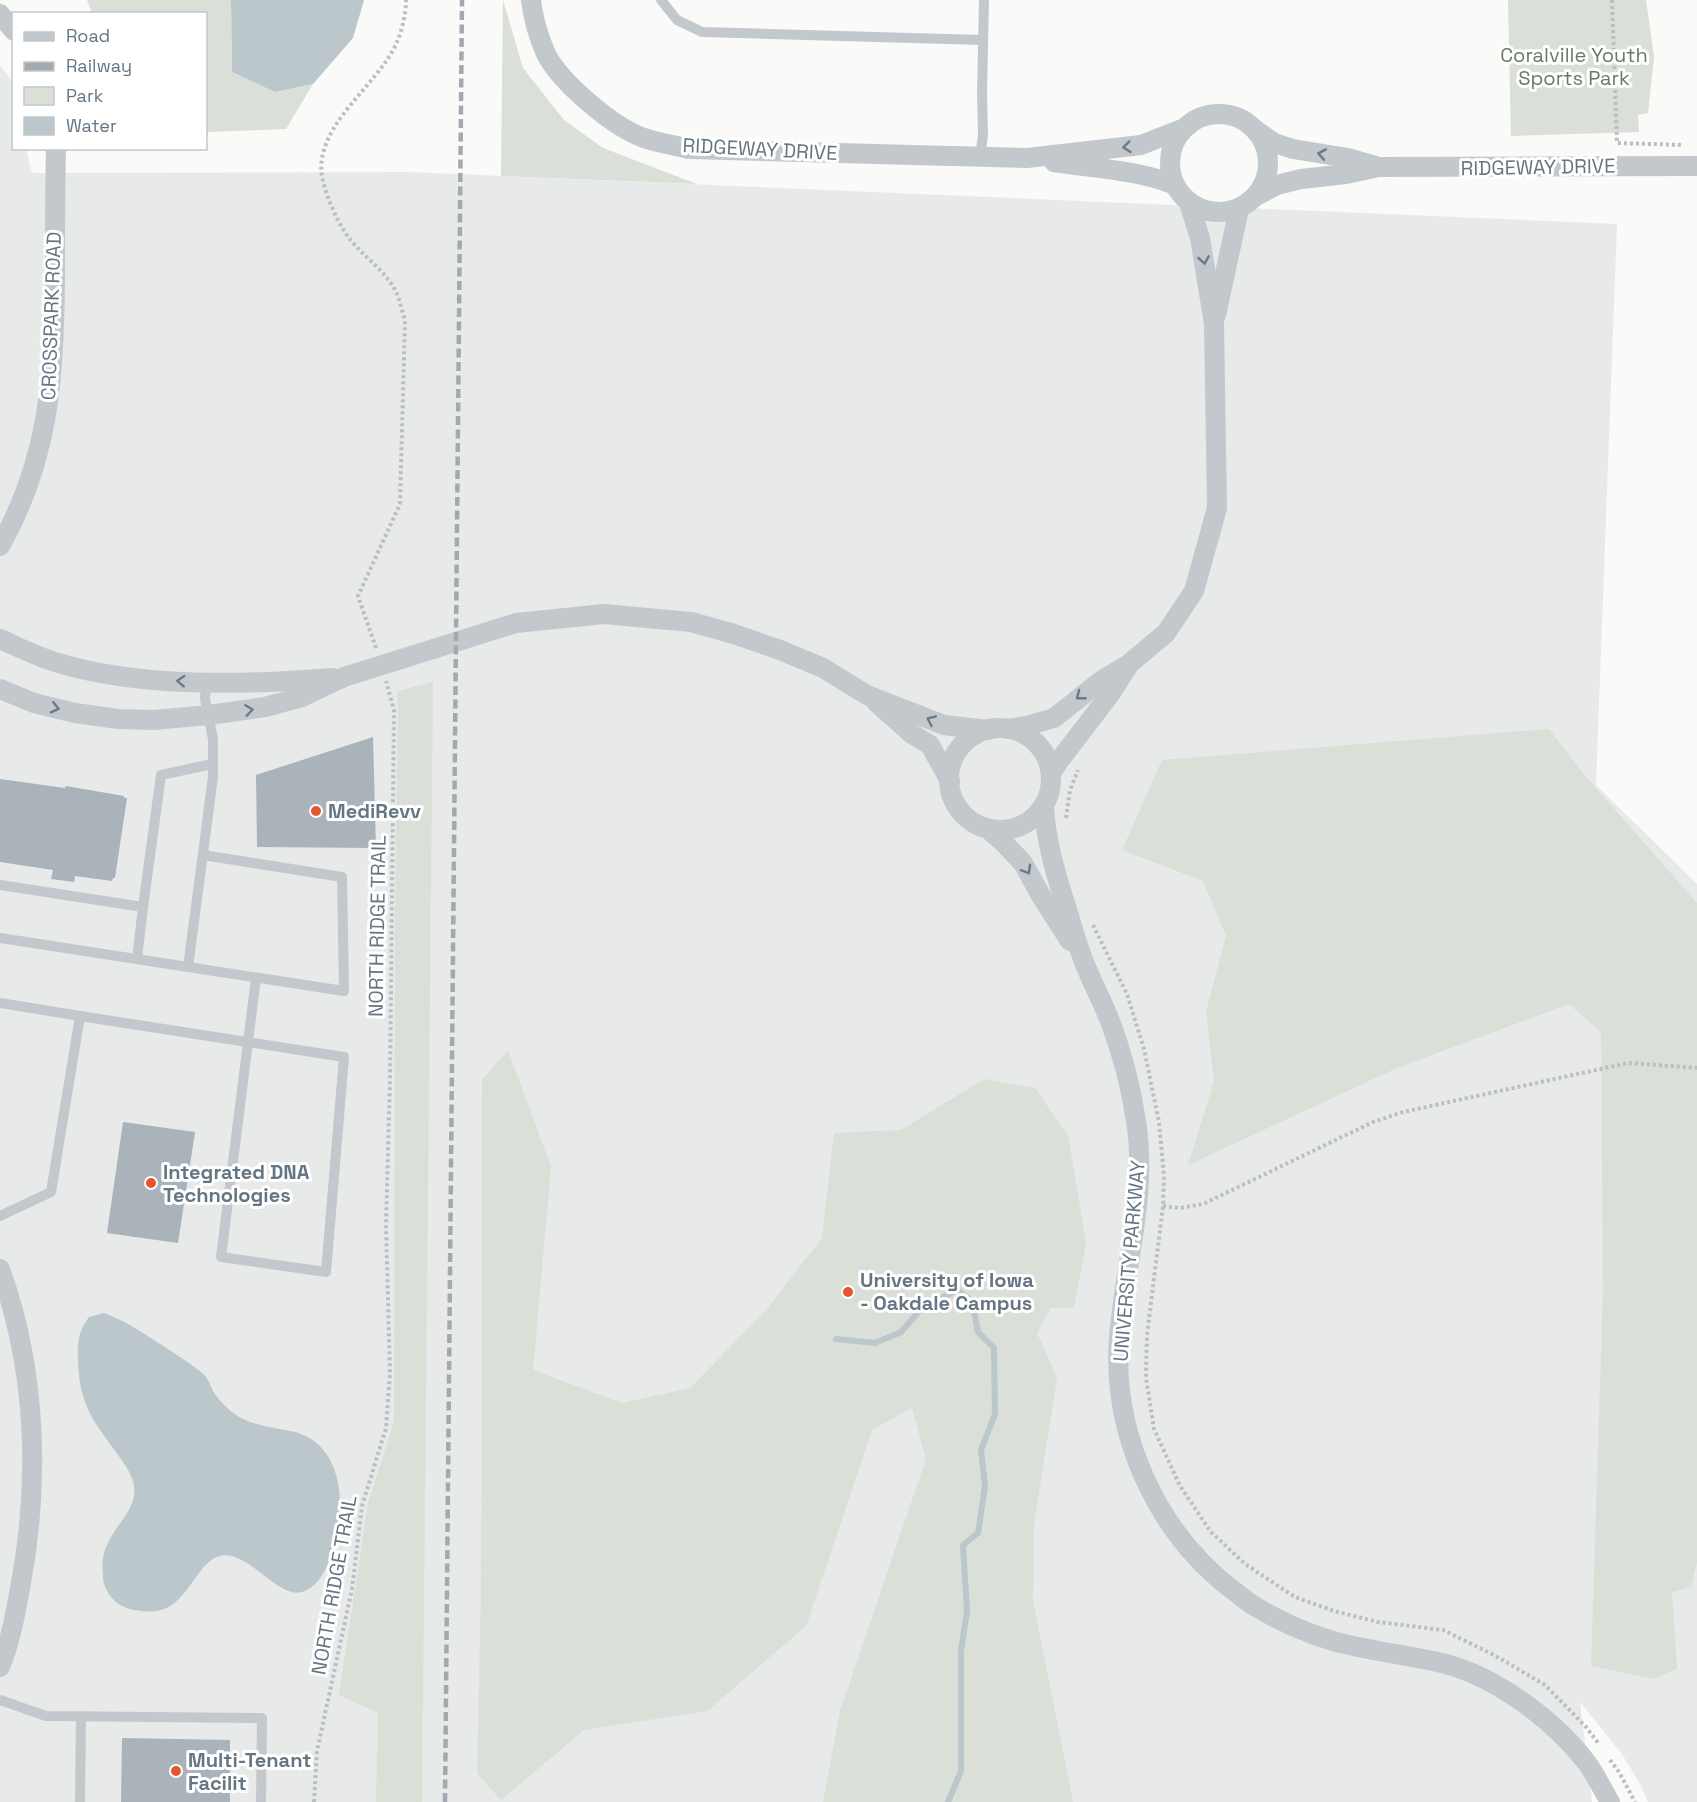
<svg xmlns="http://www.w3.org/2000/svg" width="1697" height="1802" font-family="'Space Grotesk',sans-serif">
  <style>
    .built { fill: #e8e9e9 }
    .green { fill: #dadfd7 }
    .water { fill: #bbc7cb }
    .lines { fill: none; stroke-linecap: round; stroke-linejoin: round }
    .stream { stroke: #bbc7cb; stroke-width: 6 }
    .building { fill: #aab3b9 }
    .path { stroke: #bbbfc2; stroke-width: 4; stroke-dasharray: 3 3; stroke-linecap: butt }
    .lane { stroke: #c3c8cc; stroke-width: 10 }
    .street { stroke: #c3c8cc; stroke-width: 20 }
    .rail { stroke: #a2aab0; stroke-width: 4.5; stroke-dasharray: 9 4.5; stroke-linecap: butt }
    .oneway { stroke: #6a7a87 }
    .poi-dot { fill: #e4572e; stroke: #fff; stroke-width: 2 }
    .labels { text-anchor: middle; stroke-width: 6; stroke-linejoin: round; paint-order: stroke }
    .park-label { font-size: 20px; fill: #687a64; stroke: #fff }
    .street-label { font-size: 20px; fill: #657683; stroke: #fff }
    .poi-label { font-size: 20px; font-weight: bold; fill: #657683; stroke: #fff; text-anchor: start }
  </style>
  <rect width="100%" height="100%" fill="#fafaf8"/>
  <!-- built -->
  <path class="built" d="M 0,65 L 11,80 L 13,92 L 14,148 L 26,149 L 32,173 L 409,172 L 1617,224 L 1596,785 L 1697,884 L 1697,1802 L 1648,1802 L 1640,1784 L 1622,1754 L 1580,1702 L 1592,1802 L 0,1802 Z"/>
  <!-- green -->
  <g class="green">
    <path d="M 87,0 L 231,0 L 232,72 L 275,92 L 313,84 L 286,129 L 206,132 L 206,14 L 92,13 Z"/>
    <path d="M 503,0 L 523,68 L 564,120 L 603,148 L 697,184 L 501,176 Z"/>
    <path d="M 1508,0 L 1646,0 L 1654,57 L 1648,113 L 1638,115 L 1639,132 L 1511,136 Z"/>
    <path d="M 433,682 L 422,1802 L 376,1802 L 378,1713 L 339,1695 L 368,1503 L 394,1422 L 395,913 L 398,691 Z"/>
    <path d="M 1549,729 L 1581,771 L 1697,903 L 1697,1562 L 1691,1587 L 1672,1592 L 1677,1669 L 1654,1679 L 1591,1666 L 1603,1291 L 1601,1032 L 1569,1004 L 1397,1068 L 1188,1165 L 1214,1081 L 1206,1012 L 1226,936 L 1203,881 L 1122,850 L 1162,760 Z"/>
    <path d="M 508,1050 L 551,1167 L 533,1370 L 622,1403 L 690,1388 L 767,1309 L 822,1238 L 834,1133 L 901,1130 L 984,1079 L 1035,1088 L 1068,1136 L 1086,1243 L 1074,1308 L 1051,1308 L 1037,1333 L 1057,1378 L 1034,1524 L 1033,1600 L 1073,1802 L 823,1802 L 840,1711 L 926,1459 L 912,1408 L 872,1430 L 806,1626 L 707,1711 L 584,1730 L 501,1800 L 477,1773 L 481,1592 L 482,1080 Z"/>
  </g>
  <!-- water -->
  <g class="water">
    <path d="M 231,0 L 364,0 L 353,38 L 313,84 L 275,92 L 232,72 Z"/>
    <path d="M 104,1313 C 129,1322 149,1337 171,1351 C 182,1359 197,1367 206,1377 C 210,1382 211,1389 215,1394 C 219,1400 226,1407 232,1412 C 249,1426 274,1427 295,1432 C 344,1445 346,1508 334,1547 C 329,1564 320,1587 302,1592 C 277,1599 248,1549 220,1556 C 192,1564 187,1618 142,1611 C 131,1610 123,1608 115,1601 C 108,1595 103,1585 103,1576 C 102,1566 102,1557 106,1547 C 119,1516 150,1502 125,1465 C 99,1426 80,1413 78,1362 C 77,1343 78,1332 89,1317 Z"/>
  </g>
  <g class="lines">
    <!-- stream -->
    <path class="stream" d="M 836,1339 L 875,1343 L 901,1332 L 922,1308 L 957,1290 L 972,1301 L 978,1332 L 994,1348 L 995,1414 L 981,1450 L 985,1486 L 978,1533 L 963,1545 L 967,1611 L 961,1651 L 961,1771 L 948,1802"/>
  </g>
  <!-- building -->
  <g class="building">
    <path d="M 373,737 L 376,848 L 257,847 L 256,775 Z"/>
    <path d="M 0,779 L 65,788 L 66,786 L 124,796 L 124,798 L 127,798 L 115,878 L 113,878 L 112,881 L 75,876 L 74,882 L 51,879 L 53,870 L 0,862 Z"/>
    <path d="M 123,1122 L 195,1132 L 178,1243 L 107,1233 Z"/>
    <path d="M 122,1738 L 230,1740 L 230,1802 L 121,1802 Z"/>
  </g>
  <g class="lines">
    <!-- path -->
    <g class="path">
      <path d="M 1612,0 L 1617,143 L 1684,145"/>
      <path d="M 376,648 L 358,596 L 400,504 L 405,320 C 402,311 400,302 397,294 C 387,271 363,257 349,238 C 337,222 328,200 323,181 C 310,128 377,87 396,44 C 402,31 406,14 406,0"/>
      <path d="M 1066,818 L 1070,790 L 1078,770"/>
      <path d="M 1093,925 L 1127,994 L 1144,1049 L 1159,1122 L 1164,1176 L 1163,1206 L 1147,1335 L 1146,1378 L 1154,1429 L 1180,1486 L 1211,1532 L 1245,1564 L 1295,1597 L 1334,1611 L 1378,1622 L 1443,1630 L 1494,1655 L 1545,1685 L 1586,1727 L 1599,1744"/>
      <path d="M 1163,1206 L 1179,1208 L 1203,1204 L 1373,1122 L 1403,1112 L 1628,1063 L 1697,1068"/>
      <path d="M 1610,1760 L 1619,1772 L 1635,1802"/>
      <path d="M 314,1802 L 317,1751 L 352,1589 L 362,1506 L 386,1428 L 390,1373 L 386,1225 L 390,1080 L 394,710 L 386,681"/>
    </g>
    <!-- lane -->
    <g class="lane">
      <path d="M 661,0 L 677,20 L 702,32 L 983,40"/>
      <path d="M 980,157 L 983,135 L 982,94 L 984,0"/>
      <path d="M 0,885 L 143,907 L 161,775 L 212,764"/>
      <path d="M 0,938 L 188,967 L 213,777 L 213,739 L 205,699 L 206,682"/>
      <path d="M 137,959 L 143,907"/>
      <path d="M 188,967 L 344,991 L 342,877 L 203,855"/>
      <path d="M 0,1003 L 80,1016"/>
      <path d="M 0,1216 L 51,1192 L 80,1016 L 344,1057 L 326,1272 L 221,1257 C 233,1164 245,1071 256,978"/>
      <path d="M 0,1700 L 46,1716 L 262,1718 L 261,1802"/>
      <path d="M 80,1802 L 81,1716"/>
    </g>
    <!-- street -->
    <g class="street">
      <path d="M 531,0 C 533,17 539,38 546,54 C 561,83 613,127 644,138 C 658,143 674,145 689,149 L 1027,158 L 1141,145 L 1182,129"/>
      <path d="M 0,14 L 14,31"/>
      <circle cx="1219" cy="163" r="49"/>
      <path d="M 1257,131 L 1274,143 L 1293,149 L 1348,158 L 1376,166"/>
      <path d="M 1054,162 C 1093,168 1138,170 1175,185"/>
      <path d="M 1256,196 L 1277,185 L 1301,179 L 1346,174 L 1379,167 L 1697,166"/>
      <path d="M 1216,315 L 1239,209"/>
      <path d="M 0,546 C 50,458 54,375 55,276 C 55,234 55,191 56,148"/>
      <path d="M 0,639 C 18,647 36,656 55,662 C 139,688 245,685 332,678"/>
      <path d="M 0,689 L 34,703 L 75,713 L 118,719 L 154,720 L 209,715 L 265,707 L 302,697 L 344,677 L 516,623 L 604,614 L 691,622 L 734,634 L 780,650 L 823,668 L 867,695 L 944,725 L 988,730"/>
      <path d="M 876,702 L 912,734 L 930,745 L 950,781"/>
      <circle cx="1000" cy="779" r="51"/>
      <path d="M 1008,729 L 1027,726 L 1054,718 L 1102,680 L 1129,664 L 1166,633 L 1194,591 L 1217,508 L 1214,324 L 1200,238 L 1189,203"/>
      <path d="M 1051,773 L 1059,761 L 1111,693 L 1128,666"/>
      <path d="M 1044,806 C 1046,840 1054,868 1064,900 C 1071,921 1076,942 1084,962 C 1092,982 1102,1001 1110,1021 C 1122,1053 1131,1087 1136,1121 C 1148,1195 1124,1266 1119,1339 C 1112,1433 1156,1530 1230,1588 C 1239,1594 1247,1602 1256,1607 C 1288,1626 1322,1640 1358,1647 C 1387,1653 1417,1657 1446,1664 C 1498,1678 1555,1721 1587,1763 C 1596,1775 1602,1789 1610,1802"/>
      <path d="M 987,828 L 1004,843 L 1023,863 L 1040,894 L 1070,941"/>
      <path d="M 0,1269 C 36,1369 40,1479 21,1583 C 16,1611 11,1640 0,1667"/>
    </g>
    <!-- rail -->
    <path class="rail" d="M 445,1802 L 462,0"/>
  </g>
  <!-- one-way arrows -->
  <defs><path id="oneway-chevron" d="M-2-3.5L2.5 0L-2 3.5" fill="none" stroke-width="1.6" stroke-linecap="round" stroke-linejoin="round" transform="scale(1.5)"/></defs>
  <g class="oneway">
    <use href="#oneway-chevron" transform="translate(1127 147) rotate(174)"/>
    <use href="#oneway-chevron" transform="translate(1322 154) rotate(-170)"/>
    <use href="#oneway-chevron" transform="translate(1204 260) rotate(81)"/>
    <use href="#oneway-chevron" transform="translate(181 681) rotate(-177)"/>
    <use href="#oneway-chevron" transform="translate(1080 696) rotate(142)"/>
    <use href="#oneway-chevron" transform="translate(55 708) rotate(13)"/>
    <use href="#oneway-chevron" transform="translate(249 710) rotate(-8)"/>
    <use href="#oneway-chevron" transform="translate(931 720) rotate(-156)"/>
    <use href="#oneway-chevron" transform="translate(1027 870) rotate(60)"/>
  </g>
  <!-- markers -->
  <g class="poi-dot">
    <circle cx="316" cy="811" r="6"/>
    <circle cx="151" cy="1183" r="6"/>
    <circle cx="848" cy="1292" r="6"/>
    <circle cx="176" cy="1771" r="6"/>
  </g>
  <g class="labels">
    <!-- park labels -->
    <g class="park-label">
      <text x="1574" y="62">Coralville Youth<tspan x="1574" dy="23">Sports Park</tspan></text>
    </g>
    <!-- street labels -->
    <g class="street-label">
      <text transform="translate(760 149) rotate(3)" y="7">RIDGEWAY DRIVE</text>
      <text transform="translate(1538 167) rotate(-1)" y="7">RIDGEWAY DRIVE</text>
      <text transform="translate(51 316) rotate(-88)" y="7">CROSSPARK ROAD</text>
      <text transform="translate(377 926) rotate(-89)" y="7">NORTH RIDGE TRAIL</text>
      <text transform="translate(1129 1261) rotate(-85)" y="7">UNIVERSITY PARKWAY</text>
      <text transform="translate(334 1585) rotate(-80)" y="7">NORTH RIDGE TRAIL</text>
    </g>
    <!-- poi labels -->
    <g class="poi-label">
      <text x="328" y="818">MediRevv</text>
      <text x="163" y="1179">Integrated DNA<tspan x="163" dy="23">Technologies</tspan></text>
      <text x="860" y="1287">University of Iowa<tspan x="860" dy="23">- Oakdale Campus</tspan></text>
      <text x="188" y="1767">Multi-Tenant<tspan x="188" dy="23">Facilit</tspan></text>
    </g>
  </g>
  <!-- legend -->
  <rect x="12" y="12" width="195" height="138" fill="#ffffff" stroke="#c1c8cd" stroke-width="1.5"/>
  <rect x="24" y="32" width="30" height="9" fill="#c3c8cc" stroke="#c1c8cd" stroke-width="1.5"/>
  <text x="66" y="42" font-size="18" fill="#657683">Road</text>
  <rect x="24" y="62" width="30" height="9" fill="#a2aab0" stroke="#c1c8cd" stroke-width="1.5"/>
  <text x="66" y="72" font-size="18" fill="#657683">Railway</text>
  <rect x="24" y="87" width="30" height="18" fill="#dadfd7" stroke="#c1c8cd" stroke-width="1.5"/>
  <text x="66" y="102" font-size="18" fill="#657683">Park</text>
  <rect x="24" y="117" width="30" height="18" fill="#bbc7cb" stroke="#c1c8cd" stroke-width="1.5"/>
  <text x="66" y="132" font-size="18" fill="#657683">Water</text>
</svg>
